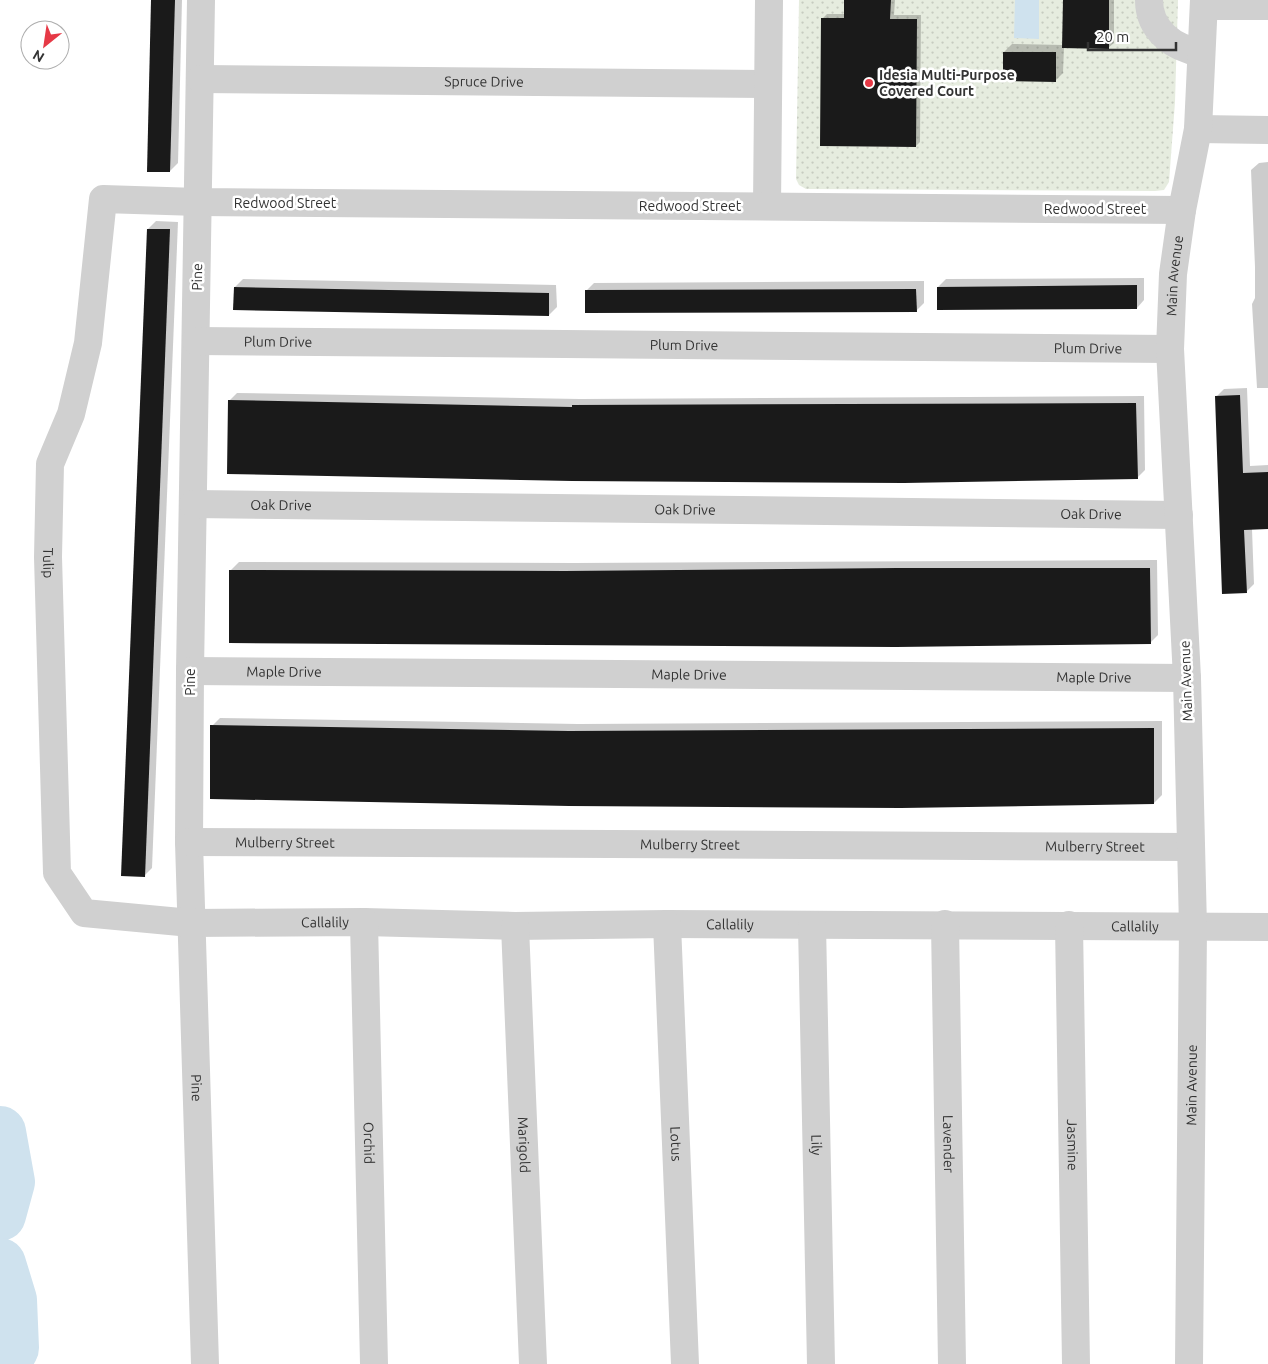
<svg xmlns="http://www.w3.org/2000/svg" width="1268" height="1364" font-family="Ubuntu,sans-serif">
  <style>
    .park { fill: url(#park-dots) }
    .water { fill: #cfe2ee }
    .shadow { fill: #0003 }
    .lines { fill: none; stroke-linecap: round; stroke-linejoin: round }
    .river { stroke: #cfe2ee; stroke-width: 52 }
    .building { fill: #1a1a1a }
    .minor { stroke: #d0d0d0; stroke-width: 28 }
    .poi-dot { fill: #e63946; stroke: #fff; stroke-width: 2 }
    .labels { text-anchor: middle; stroke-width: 5; stroke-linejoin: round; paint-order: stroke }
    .poi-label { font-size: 14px; font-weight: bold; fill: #333; stroke: #fff; text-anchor: start }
    .street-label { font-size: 14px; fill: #333; stroke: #fff }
  </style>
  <defs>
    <pattern id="park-dots" width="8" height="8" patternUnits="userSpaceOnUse" patternTransform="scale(1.25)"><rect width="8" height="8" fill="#e6ecdf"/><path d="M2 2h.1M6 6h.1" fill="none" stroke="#c6cbc0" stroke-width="1.8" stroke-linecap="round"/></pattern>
  </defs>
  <rect width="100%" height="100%" fill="#fff"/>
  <!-- park -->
  <path class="park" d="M 799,0 L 1178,0 L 1175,102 L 1169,182 L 1164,190 L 1155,191 L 806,189 L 799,185 L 796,179 Z"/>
  <!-- water -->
  <path class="water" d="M 1015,0 L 1039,0 L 1039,39 L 1014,38 Z"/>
  <!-- shadow -->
  <g class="shadow">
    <path d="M 152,0 L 182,0 L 178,163 L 170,171 Z"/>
    <path d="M 845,0 L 895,0 L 894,15 L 921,15 L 920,142 L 916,146 L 822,19 L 827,14 L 845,14 Z"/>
    <path d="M 1064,0 L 1114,0 L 1114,43 L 1108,48 L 1064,47 L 1063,73 L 1055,81 L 1004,52 L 1012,44 L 1064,45 Z"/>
    <path d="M 1268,162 L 1268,388 L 1257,388 L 1252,304 L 1255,298 L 1255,267 L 1251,170 L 1259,163 Z"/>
    <path d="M 156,221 L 178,222 L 152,868 L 144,876 L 148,229 Z"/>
    <path d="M 1144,278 L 1144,300 L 1137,308 L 938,287 L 946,279 Z"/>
    <path d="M 243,279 L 556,285 L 557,307 L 549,315 L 235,287 Z"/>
    <path d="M 924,281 L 924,303 L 916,311 L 586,291 L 594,283 Z"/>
    <path d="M 1247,388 L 1250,466 L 1268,465 L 1268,528 L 1252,529 L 1254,584 L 1246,592 L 1216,397 L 1224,389 Z"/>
    <path d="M 237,393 L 580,399 L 1144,396 L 1145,470 L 1137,478 L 229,401 Z"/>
    <path d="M 1157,560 L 1158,635 L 1150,643 L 231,570 L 239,562 L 574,563 Z"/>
    <path d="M 220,718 L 578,724 L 1162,721 L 1162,795 L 1154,803 L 212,726 Z"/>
  </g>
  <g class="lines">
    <!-- river -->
    <g class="river">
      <path d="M 0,1132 L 9,1182 L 0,1215"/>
      <path d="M 0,1264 L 11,1300 L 13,1348 L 4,1364"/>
    </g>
  </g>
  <!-- building -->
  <g class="building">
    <path d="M 151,0 L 175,0 L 170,172 L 147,172 Z"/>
    <path d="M 844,0 L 891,0 L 890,19 L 917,19 L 916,147 L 820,146 L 821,18 L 844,18 Z"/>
    <path d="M 1063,0 L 1109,0 L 1109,49 L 1062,48 Z"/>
    <path d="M 1003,52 L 1056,52 L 1056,82 L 1003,81 Z"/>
    <path d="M 147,229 L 170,229 L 145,877 L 121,876 Z"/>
    <path d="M 1137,285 L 1137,309 L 937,310 L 937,287 Z"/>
    <path d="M 234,287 L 549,293 L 549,316 L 233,310 Z"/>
    <path d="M 916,289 L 917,312 L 585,313 L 585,290 Z"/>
    <path d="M 1240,395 L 1243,473 L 1268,472 L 1268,529 L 1244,530 L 1247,593 L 1222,594 L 1215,396 Z"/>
    <path d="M 228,400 L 572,407 L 572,405 L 1136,403 L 1138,479 L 904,483 L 572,481 L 227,474 Z"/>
    <path d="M 897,568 L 1150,568 L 1151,644 L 896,647 L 229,643 L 229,570 L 565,571 Z"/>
    <path d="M 210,725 L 569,731 L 1154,728 L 1154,804 L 901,808 L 569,806 L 210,799 Z"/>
  </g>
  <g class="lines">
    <!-- minor -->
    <g class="minor">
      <path id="s1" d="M 201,0 L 190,671 L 189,842 L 205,1364"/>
      <path d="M 1149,0 C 1149,31 1174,48 1201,53"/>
      <path d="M 1204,6 L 1268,6"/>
      <path id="s2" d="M 200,79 L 768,84"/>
      <path d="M 1198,129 L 1268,130"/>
      <path d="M 767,206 L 769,0"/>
      <path id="s3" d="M 1182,210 L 198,202 L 103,199 L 88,343 L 71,414 L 50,464 L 48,557 L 57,873 L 84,913 L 191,923 L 364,922 L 515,926 L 667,924 L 1268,927"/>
      <path id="s4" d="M 196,341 L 1170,349"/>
      <path id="s5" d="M 193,504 L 1179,515"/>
      <path id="s6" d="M 190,671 L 1187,678"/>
      <path id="s7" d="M 189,842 L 1191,847"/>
      <path id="s8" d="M 364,922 L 374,1364"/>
      <path id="s9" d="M 667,924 L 685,1364"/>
      <path id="s10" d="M 945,924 L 952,1364"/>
      <path id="s11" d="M 812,925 L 821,1364"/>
      <path id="s12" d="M 1069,925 L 1076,1364"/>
      <path id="s13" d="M 515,926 L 533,1364"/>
      <path id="s14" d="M 1189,1364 L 1193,927 L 1187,678 L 1170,349 L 1173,274 L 1182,210 L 1198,129 L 1204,0"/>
    </g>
  </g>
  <!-- markers -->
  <circle class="poi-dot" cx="869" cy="83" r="5"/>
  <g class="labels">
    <!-- poi labels -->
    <g class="poi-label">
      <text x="879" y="80">Idesia Multi-Purpose<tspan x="879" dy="16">Covered Court</tspan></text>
    </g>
    <!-- street labels -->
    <g class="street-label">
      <text dy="5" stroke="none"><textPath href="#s2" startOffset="284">Spruce Drive</textPath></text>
      <text x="285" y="208">Redwood Street</text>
      <text x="690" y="211">Redwood Street</text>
      <text x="1095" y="214">Redwood Street</text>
      <text dy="5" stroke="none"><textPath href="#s14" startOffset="1089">Main Avenue</textPath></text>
      <text transform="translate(197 277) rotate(-89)" y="5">Pine</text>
      <text dy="5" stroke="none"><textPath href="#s4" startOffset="82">Plum Drive</textPath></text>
      <text dy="5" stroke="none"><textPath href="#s4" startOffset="488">Plum Drive</textPath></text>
      <text dy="5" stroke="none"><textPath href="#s4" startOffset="892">Plum Drive</textPath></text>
      <text dy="5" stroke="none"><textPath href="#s5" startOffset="88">Oak Drive</textPath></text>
      <text dy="5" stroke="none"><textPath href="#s5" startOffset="492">Oak Drive</textPath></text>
      <text dy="5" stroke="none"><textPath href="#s5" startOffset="898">Oak Drive</textPath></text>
      <text dy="5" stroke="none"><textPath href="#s3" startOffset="1450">Tulip</textPath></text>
      <text dy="5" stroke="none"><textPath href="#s6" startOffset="94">Maple Drive</textPath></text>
      <text dy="5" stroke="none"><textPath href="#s6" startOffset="499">Maple Drive</textPath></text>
      <text dy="5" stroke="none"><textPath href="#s6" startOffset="904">Maple Drive</textPath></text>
      <text transform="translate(1186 681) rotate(-92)" y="5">Main Avenue</text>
      <text transform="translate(190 682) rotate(-90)" y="5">Pine</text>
      <text dy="5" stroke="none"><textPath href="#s7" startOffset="96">Mulberry Street</textPath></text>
      <text dy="5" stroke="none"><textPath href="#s7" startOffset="501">Mulberry Street</textPath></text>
      <text dy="5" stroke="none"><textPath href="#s7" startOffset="906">Mulberry Street</textPath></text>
      <text dy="5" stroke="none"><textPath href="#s3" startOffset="2050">Callalily</textPath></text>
      <text dy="5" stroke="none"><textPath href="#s3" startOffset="2455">Callalily</textPath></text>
      <text dy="5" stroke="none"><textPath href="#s3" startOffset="2860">Callalily</textPath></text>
      <text dy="5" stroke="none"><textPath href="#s14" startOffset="279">Main Avenue</textPath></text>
      <text dy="5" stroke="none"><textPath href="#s1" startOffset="1088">Pine</textPath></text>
      <text dy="5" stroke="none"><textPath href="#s8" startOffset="221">Orchid</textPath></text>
      <text dy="5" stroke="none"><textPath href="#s9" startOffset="220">Lotus</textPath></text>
      <text dy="5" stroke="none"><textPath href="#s10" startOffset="220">Lavender</textPath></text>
      <text dy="5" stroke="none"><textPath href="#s13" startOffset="219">Marigold</textPath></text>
      <text dy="5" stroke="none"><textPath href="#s11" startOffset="220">Lily</textPath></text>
      <text dy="5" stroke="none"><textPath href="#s12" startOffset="220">Jasmine</textPath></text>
    </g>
  </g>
  <!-- north arrow -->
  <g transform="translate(45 45) rotate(210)"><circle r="24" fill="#ffffff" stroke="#adadad"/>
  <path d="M0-4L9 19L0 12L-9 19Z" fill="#e63946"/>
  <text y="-8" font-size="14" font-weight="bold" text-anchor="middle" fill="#333333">N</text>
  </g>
  <!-- scale -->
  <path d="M1088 42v8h88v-8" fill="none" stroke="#333333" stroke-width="2.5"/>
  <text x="1096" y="42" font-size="15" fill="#333333" stroke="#ffffff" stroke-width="4" paint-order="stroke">20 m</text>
</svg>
